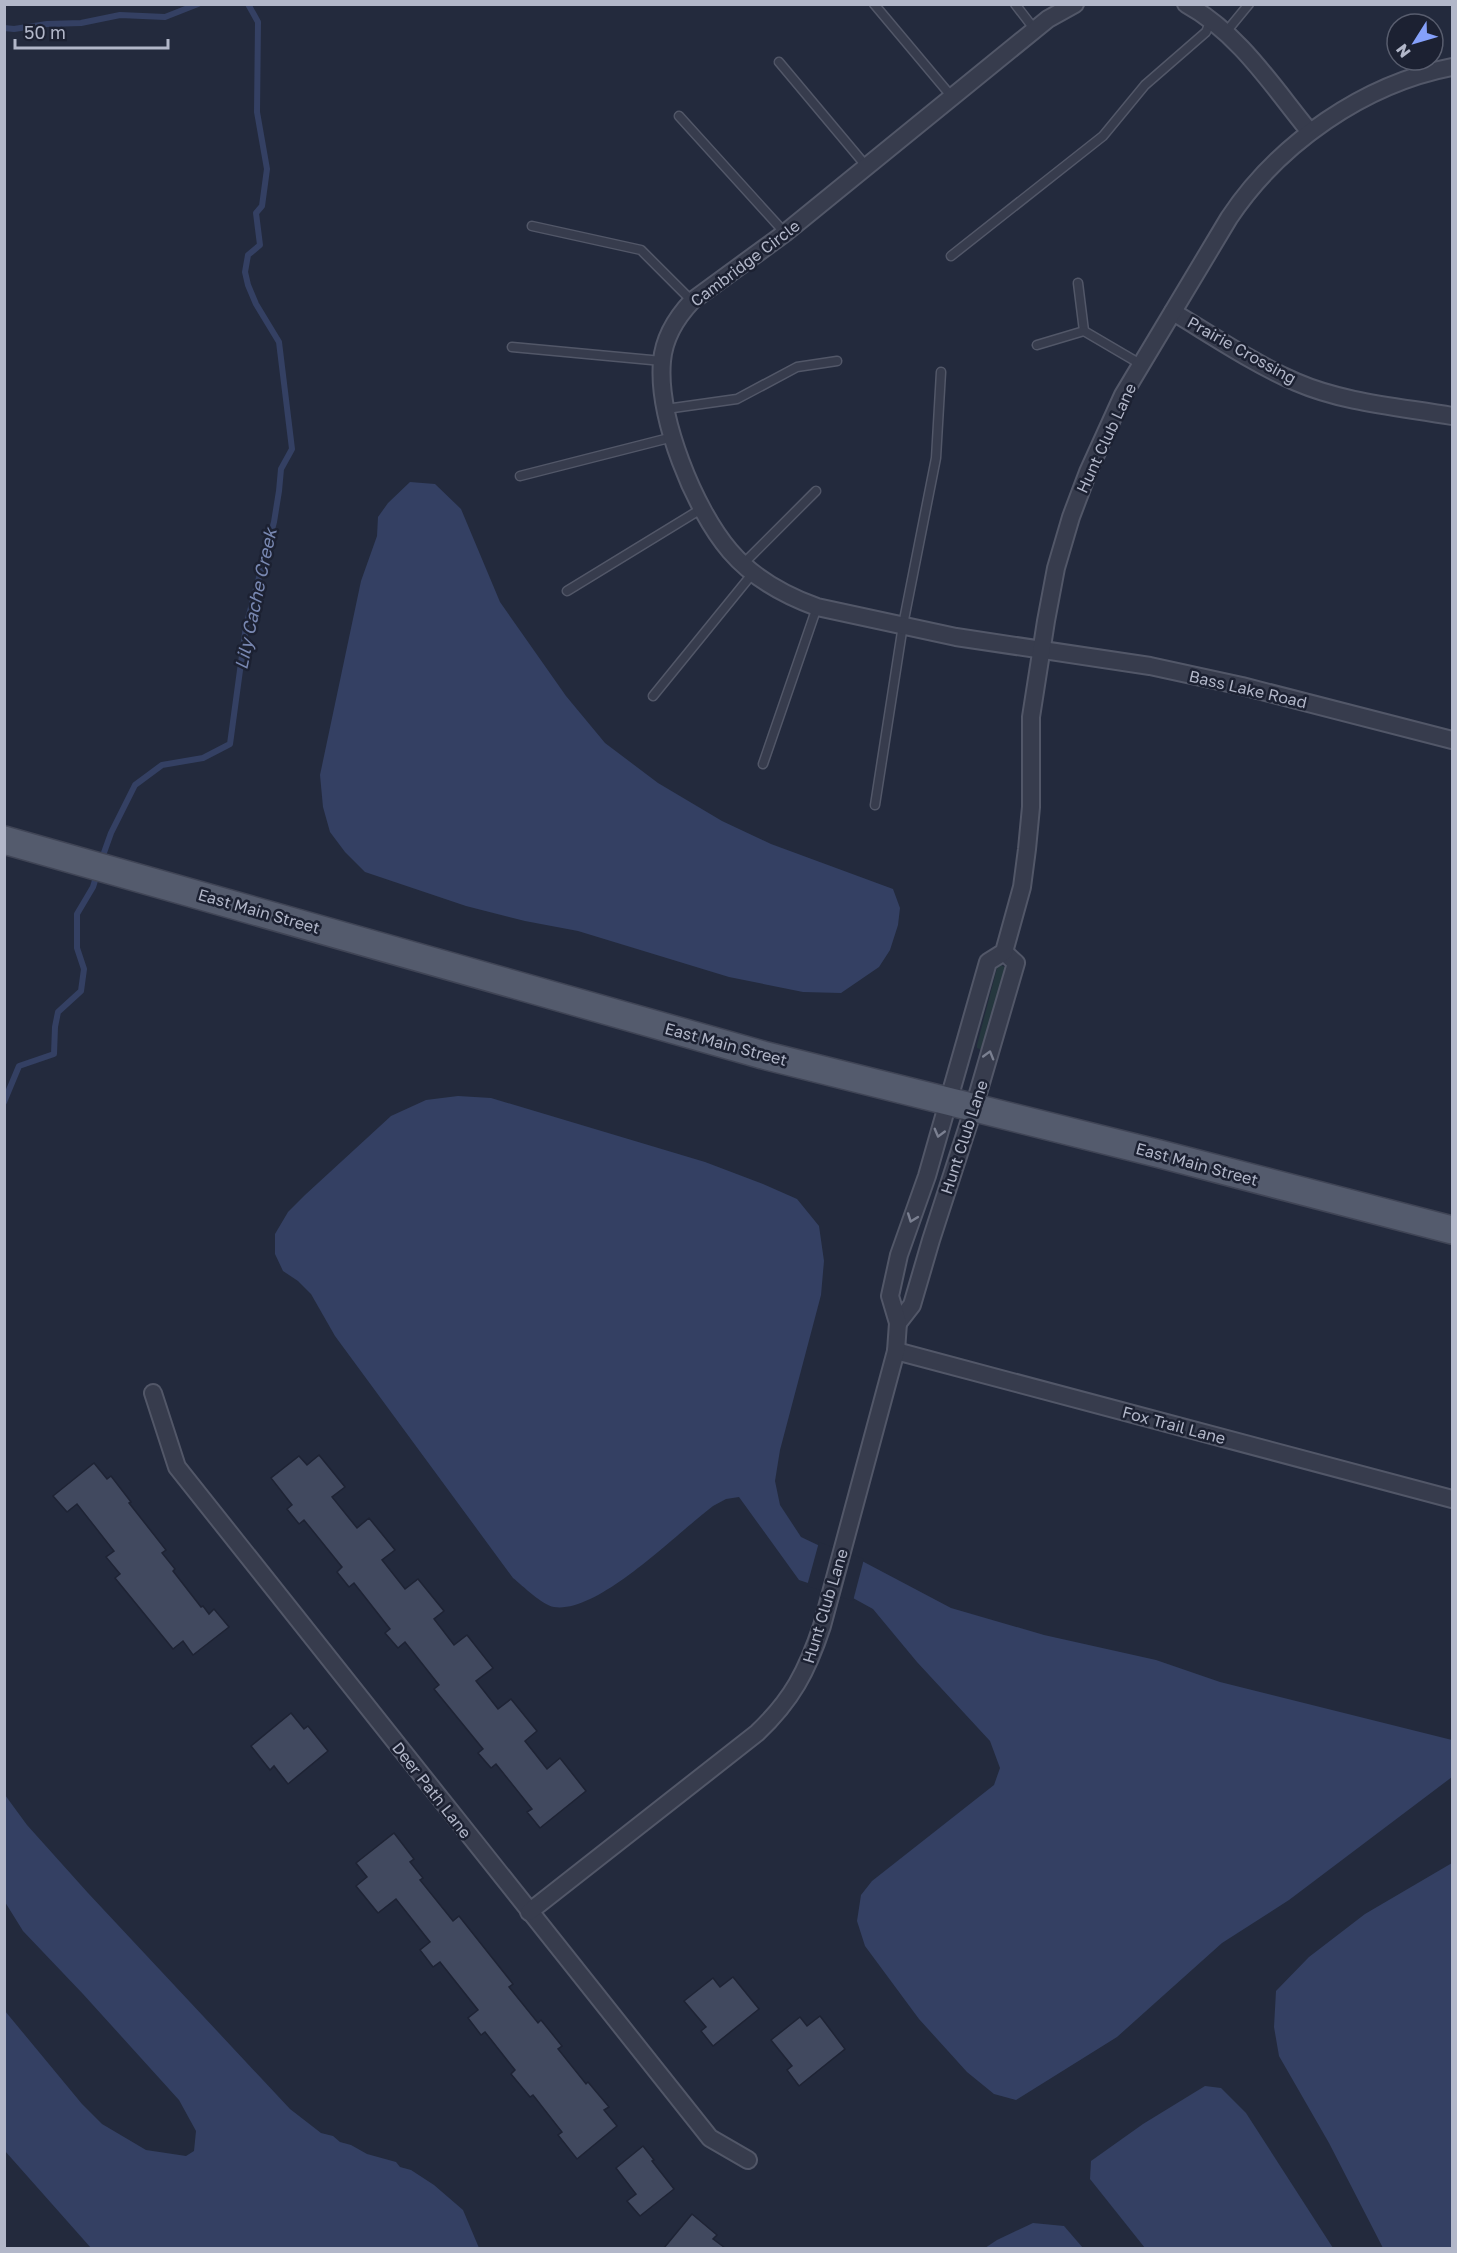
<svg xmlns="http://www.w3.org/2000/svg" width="1457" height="2253" font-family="'Golos Text',sans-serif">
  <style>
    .green { fill: #25373e }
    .water { fill: #344063 }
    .pier { fill: #232a3d }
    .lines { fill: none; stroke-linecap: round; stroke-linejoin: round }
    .stream { stroke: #344063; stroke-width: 6 }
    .building { fill: #41495f; stroke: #1e2334; stroke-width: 1.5 }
    .service-casing { stroke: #525768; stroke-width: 11 }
    .minor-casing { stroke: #525768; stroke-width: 20 }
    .primary-casing { stroke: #404556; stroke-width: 30 }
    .service { stroke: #373c4d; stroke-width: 8 }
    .minor { stroke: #373c4d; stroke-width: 16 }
    .primary { stroke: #545b6d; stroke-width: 27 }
    .oneway { stroke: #7b8091 }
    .labels { text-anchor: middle; stroke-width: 5; stroke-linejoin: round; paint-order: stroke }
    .street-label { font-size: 16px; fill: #b2b7c9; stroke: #1c2132 }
    .water-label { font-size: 18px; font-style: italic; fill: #7988b2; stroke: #1c2132 }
  </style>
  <rect width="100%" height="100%" fill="#232a3d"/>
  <!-- green -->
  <path class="green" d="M 1001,965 L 1006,968 L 983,1050 L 977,1048 L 977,1045 L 997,968 Z"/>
  <!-- water -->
  <g class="water">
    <path d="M 410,482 L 435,484 L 461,509 L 500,602 L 566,696 L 605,743 L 658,783 L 722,821 L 771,844 L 893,889 L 900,908 L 898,925 L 890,950 L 879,967 L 841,993 L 803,992 L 729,977 L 578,931 L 525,921 L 466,906 L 365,872 L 345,852 L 330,832 L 323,807 L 320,775 L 361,581 L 377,536 L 378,517 L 388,503 Z"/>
    <path d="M 458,1096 L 491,1098 L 705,1162 L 763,1184 L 797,1199 L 819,1226 L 824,1261 L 821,1295 L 780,1450 L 775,1481 L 780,1505 L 801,1537 L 822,1547 L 862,1561 L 951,1608 L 1044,1635 L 1156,1660 L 1220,1682 L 1452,1740 L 1452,1777 L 1289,1900 L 1222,1943 L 1117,2037 L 1016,2100 L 994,2094 L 967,2072 L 919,2019 L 865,1946 L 857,1921 L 861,1895 L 872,1881 L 994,1785 L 1000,1768 L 990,1741 L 917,1662 L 873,1609 L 853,1598 L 799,1580 L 739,1497 L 726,1499 L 713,1506 C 677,1533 598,1614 554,1607 C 542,1605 523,1586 513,1578 L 335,1336 L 311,1294 L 298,1281 L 283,1271 L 275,1254 L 275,1234 L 288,1212 L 305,1195 L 391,1116 L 426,1100 Z"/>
    <path d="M 5,1795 L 27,1825 L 88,1893 L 290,2109 L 321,2133 L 333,2136 L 340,2142 L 351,2145 L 367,2154 L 396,2162 L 400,2167 L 411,2170 L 434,2185 L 463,2210 L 479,2248 L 91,2248 L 5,2151 L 5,2011 L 82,2104 L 102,2124 L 146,2150 L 186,2156 L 194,2151 L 196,2131 L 179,2100 L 83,1994 L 23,1931 L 5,1902 Z"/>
    <path d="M 1452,1863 L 1452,2248 L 1383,2248 L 1329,2143 L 1279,2056 L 1274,2027 L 1276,1991 L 1309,1957 L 1365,1914 Z"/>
    <path d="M 1205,2086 L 1221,2088 L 1246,2113 L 1333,2248 L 1145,2248 L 1090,2179 L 1091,2161 L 1143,2124 Z"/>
    <path d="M 1033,2223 L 1064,2226 L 1083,2248 L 985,2248 L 997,2240 Z"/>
  </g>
  <!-- pier -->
  <path class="pier" d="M 819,1542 L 864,1559 L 853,1601 L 807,1586 Z"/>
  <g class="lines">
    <!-- stream -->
    <g class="stream">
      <path d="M 4,28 L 14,29 L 47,24 L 81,23 L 120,15 L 165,17 L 198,4"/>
      <path d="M 101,861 L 111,833 L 135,785 L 162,765 L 203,758 L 230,744 L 246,626 L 274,522 L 279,491 L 281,469 L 292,449 L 279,342 L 256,304 L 248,285 L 245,272 L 248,255 L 260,245 L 256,213 L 262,206 L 267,169 L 257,112 L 258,22 L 248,4"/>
      <path d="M 4,1102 L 19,1066 L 54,1054 L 55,1027 L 58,1012 L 81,991 L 84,969 L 77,948 L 77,914 L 93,887 L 97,874"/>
    </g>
  </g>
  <!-- building -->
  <g class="building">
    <path d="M 319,1455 L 345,1487 L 332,1497 L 357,1528 L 369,1518 L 395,1550 L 382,1560 L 405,1589 L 418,1579 L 444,1611 L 434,1619 L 454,1645 L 467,1635 L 493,1668 L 476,1681 L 498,1709 L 511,1699 L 537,1731 L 525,1741 L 547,1769 L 560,1758 L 586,1791 L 540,1828 L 527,1812 L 532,1809 L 496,1764 L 491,1768 L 478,1753 L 483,1749 L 434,1689 L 439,1685 L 405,1642 L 398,1648 L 385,1633 L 390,1629 L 354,1583 L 349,1587 L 337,1572 L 342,1567 L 304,1520 L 299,1524 L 287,1509 L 292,1505 L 271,1478 L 299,1456 L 307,1465 Z"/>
    <path d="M 94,1463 L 107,1479 L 111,1476 L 131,1502 L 129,1503 L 166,1550 L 162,1553 L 175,1569 L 173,1571 L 201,1607 L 203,1606 L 209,1614 L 214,1609 L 229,1627 L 193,1655 L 183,1641 L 173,1649 L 115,1578 L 120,1574 L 106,1557 L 114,1551 L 77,1504 L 67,1512 L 53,1496 Z"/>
    <path d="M 291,1713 L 304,1729 L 308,1726 L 328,1751 L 288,1784 L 274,1766 L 270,1770 L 251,1746 Z"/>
    <path d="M 394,1833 L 414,1859 L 410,1862 L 423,1878 L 420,1880 L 453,1921 L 459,1916 L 513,1984 L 509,1987 L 538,2023 L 541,2020 L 562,2046 L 558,2049 L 586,2084 L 588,2082 L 609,2107 L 604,2110 L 617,2126 L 577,2159 L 558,2135 L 562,2132 L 533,2095 L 530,2097 L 511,2074 L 515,2070 L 485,2032 L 481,2035 L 468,2018 L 478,2010 L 440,1962 L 433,1967 L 420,1950 L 430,1942 L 396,1899 L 378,1913 L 356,1886 L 367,1877 L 356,1863 Z"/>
    <path d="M 733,1977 L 759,2009 L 713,2046 L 701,2031 L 706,2027 L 684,2001 L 713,1978 L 720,1987 Z"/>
    <path d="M 820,2016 L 845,2049 L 799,2086 L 787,2070 L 792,2066 L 771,2040 L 800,2017 L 807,2026 Z"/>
    <path d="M 643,2146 L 654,2160 L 652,2161 L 674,2189 L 640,2216 L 627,2201 L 636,2194 L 616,2168 Z"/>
    <path d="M 692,2214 L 717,2235 L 713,2239 L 725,2248 L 664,2248 Z"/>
  </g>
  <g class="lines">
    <defs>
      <g id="service">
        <path d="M 874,4 L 952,97"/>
        <path d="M 1015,4 L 1035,30"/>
        <path d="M 1226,32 L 1249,4"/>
        <path d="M 779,62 L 867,167"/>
        <path d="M 679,116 L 785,233"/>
        <path d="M 532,226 L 641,250 L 692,301"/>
        <path d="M 951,256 L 1103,136 L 1145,85 L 1206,32 L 1211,20"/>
        <path d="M 1078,283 L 1084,331"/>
        <path d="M 1037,345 L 1084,331 L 1142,365"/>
        <path d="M 512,347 L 662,361"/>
        <path d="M 666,409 L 737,399 L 797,367 L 837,361"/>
        <path d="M 520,476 L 673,437"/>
        <path d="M 743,564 L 816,491"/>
        <path d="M 567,591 L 701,509"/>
        <path d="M 653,696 L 753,573"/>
        <path d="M 763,764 L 817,607"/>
        <path d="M 875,805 L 903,625 L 936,458 L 941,372"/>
      </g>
      <g id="minor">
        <path d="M 1075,4 L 1048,19 L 785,233 L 692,301 C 676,318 664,338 662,361 C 657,417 694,509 730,551 C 753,578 784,595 817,607 L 956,637 L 1150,666 L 1242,686 L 1452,740"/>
        <path d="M 1186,4 C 1239,33 1273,87 1310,132"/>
        <path d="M 1173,312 C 1213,336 1253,363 1296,382 C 1344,403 1401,407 1452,416"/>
        <path d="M 898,1323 L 912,1305 L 931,1240 L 974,1107 L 1016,963 L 1004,952"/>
        <path d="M 896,1351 L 1452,1499"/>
        <path d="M 153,1393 L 177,1467 L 710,2138 L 748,2160"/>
        <path d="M 529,1912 L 757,1733 C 792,1700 807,1671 822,1626 L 896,1351 L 898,1323 L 890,1296 L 899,1255 L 927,1176 L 988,962 L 1004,952 L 1022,887 L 1027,849 L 1031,807 L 1031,717 L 1046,621 L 1056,568 L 1071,517 L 1088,472 L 1123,395 L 1229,218 C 1279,143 1364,84 1452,67"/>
      </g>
      <path id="primary" d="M 4,840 L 763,1055 L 1160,1154 L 1452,1230"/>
    </defs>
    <!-- service casing -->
    <use href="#service" class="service-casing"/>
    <!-- minor casing -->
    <use href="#minor" class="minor-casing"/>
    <!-- primary casing -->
    <use href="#primary" class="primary-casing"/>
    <!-- service -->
    <use href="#service" class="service"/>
    <!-- minor -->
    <use href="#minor" class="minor"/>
    <!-- primary -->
    <use href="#primary" class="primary"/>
  </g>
  <!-- one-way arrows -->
  <defs><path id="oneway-chevron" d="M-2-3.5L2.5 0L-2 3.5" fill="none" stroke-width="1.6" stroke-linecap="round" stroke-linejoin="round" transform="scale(1.5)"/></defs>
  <g class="oneway">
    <use href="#oneway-chevron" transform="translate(989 1055) rotate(-74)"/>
    <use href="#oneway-chevron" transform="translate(939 1133) rotate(105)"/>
    <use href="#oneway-chevron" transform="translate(912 1218) rotate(110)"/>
  </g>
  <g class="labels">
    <!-- street labels -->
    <g class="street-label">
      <text transform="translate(745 263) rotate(-37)" y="6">Cambridge Circle</text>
      <text transform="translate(1242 350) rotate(29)" y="6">Prairie Crossing</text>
      <text transform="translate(1106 438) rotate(-65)" y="6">Hunt Club Lane</text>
      <text transform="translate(1248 689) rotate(13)" y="6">Bass Lake Road</text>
      <text transform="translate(259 911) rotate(16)" y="6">East Main Street</text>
      <text transform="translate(726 1044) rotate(15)" y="6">East Main Street</text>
      <text transform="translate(964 1137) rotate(-72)" y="6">Hunt Club Lane</text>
      <text transform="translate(1197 1164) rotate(15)" y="6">East Main Street</text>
      <text transform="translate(1174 1425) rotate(15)" y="6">Fox Trail Lane</text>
      <text transform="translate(825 1606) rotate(-73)" y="6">Hunt Club Lane</text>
      <text transform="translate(432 1790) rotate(52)" y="6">Deer Path Lane</text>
    </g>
    <!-- water labels -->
    <g class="water-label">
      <text transform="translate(256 599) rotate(-78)" y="6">Lily Cache Creek</text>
    </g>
  </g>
  <!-- border -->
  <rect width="1457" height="2253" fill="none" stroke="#b2b7c9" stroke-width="12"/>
  <!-- north arrow -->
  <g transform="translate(1415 42) rotate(233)"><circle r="28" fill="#1c2132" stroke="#585d6e" stroke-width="1.5"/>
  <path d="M0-4.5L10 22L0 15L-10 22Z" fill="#85a0fa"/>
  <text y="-9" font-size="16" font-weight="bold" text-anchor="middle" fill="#b2b7c9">N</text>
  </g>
  <!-- scale -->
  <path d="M15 39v9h153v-9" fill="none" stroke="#b2b7c9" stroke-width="3"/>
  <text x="24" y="39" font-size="18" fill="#b2b7c9" stroke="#1c2132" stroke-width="4.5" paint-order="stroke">50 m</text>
</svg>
